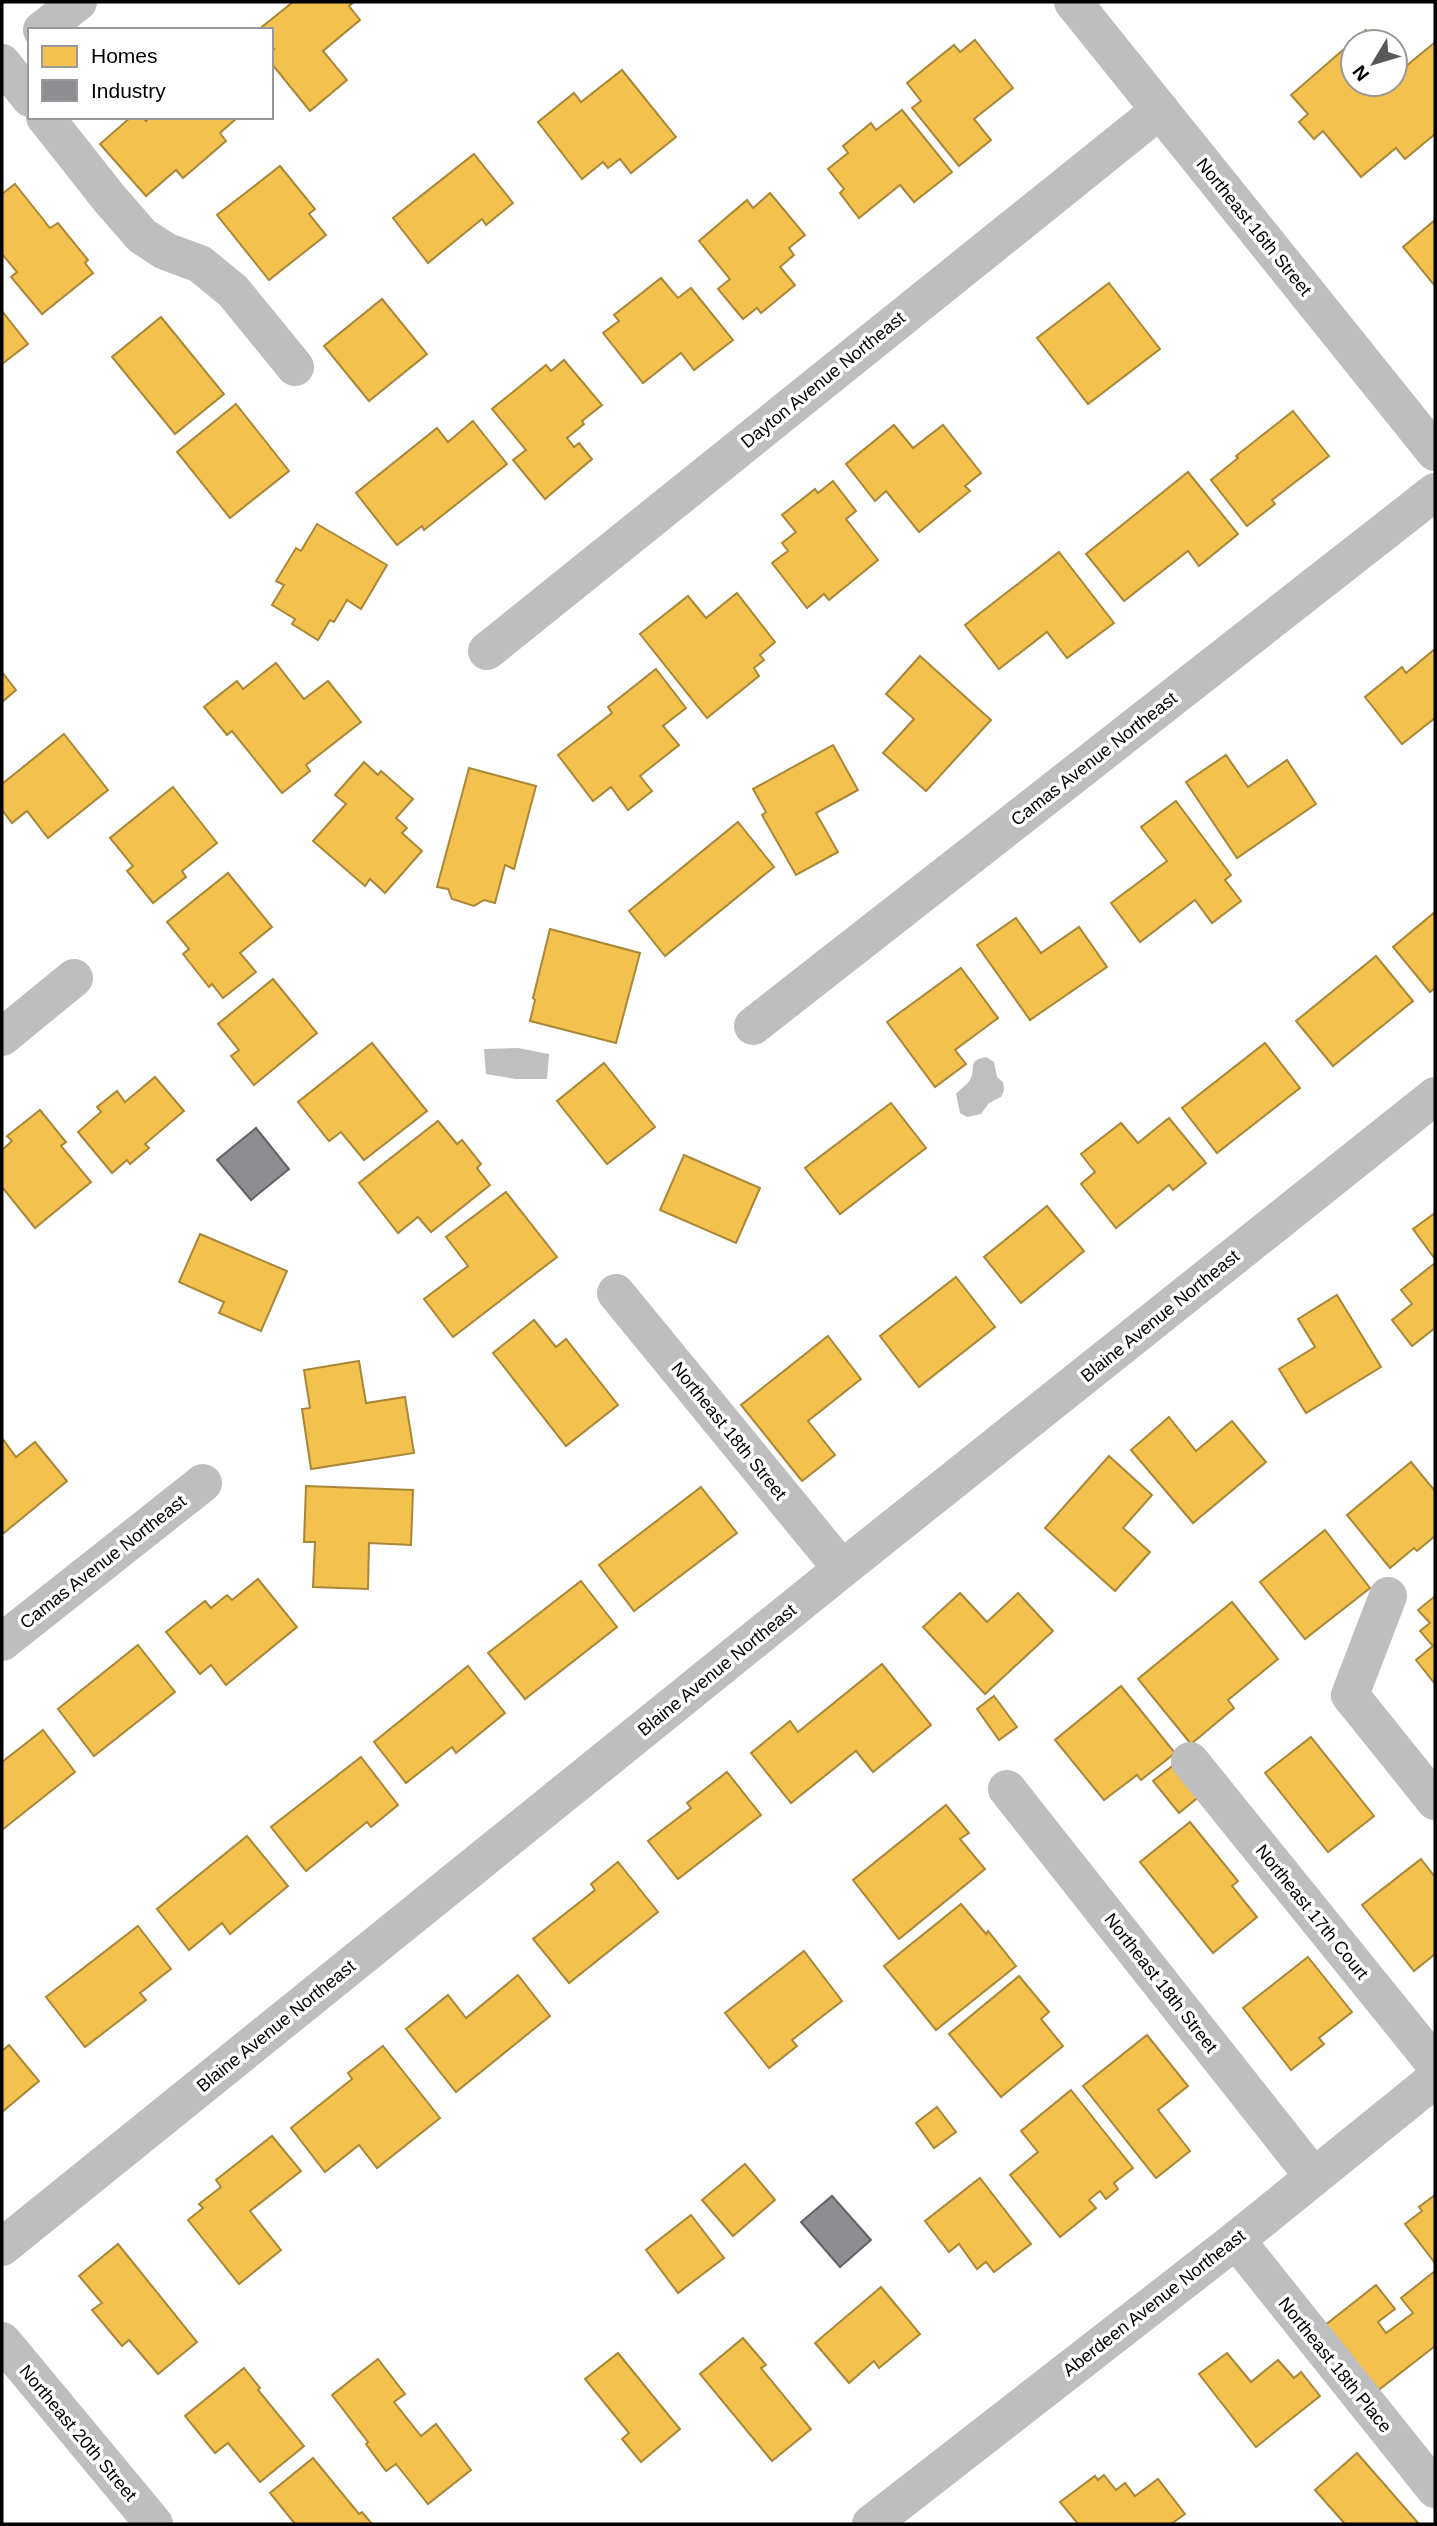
<svg xmlns="http://www.w3.org/2000/svg" width="1437" height="2526" font-family="Helvetica,sans-serif">
  <style>
    .water { fill: #bfbfbf }
    .homes { fill: #f2c14e; stroke: #a98737; stroke-width: 2 }
    .industry { fill: #8d8d92; stroke: #636366; stroke-width: 2 }
    .lines { fill: none; stroke-linecap: round; stroke-linejoin: round }
    .minor { stroke: #bebebe; stroke-width: 38 }
    .labels { text-anchor: middle; stroke-width: 7; stroke-linejoin: round; paint-order: stroke }
    .street-label { font-size: 18px; fill: #000; stroke: #fff }
  </style>
  <rect width="100%" height="100%" fill="#fff"/>
  <!-- water -->
  <g class="water">
    <path d="M 518,1048 L 549,1054 L 547,1079 L 516,1079 L 486,1074 L 484,1049 Z"/>
    <path d="M 986,1057 L 994,1062 L 997,1077 L 1003,1082 L 1004,1090 L 1001,1097 L 989,1103 L 981,1114 L 967,1117 L 960,1113 L 956,1094 C 960,1089 967,1085 970,1080 C 977,1067 966,1061 986,1057 Z"/>
  </g>
  <!-- homes -->
  <g class="homes">
    <path d="M 293,2 L 354,2 L 349,6 L 360,20 L 323,51 L 347,80 L 310,111 L 271,63 L 271,51 L 274,49 L 271,47 L 271,30 L 258,30 Z"/>
    <path d="M 1366,30 L 1376,42 L 1353,42 L 1353,84 L 1395,84 L 1395,64 L 1400,71 L 1434,43 L 1435,44 L 1435,134 L 1405,159 L 1396,148 L 1361,177 L 1323,131 L 1314,139 L 1299,122 L 1308,114 L 1291,95 Z"/>
    <path d="M 975,40 L 1013,88 L 974,119 L 991,140 L 959,166 L 912,108 L 921,101 L 907,83 L 954,45 L 960,52 Z"/>
    <path d="M 622,70 L 676,137 L 631,173 L 620,159 L 608,168 L 603,162 L 582,179 L 538,122 L 574,93 L 581,102 Z"/>
    <path d="M 902,110 L 952,172 L 914,202 L 900,185 L 859,218 L 840,193 L 844,189 L 828,169 L 848,153 L 843,146 L 871,123 L 876,130 Z"/>
    <path d="M 131,117 L 142,117 L 146,121 L 150,117 L 238,117 L 220,133 L 226,141 L 183,178 L 176,170 L 146,196 L 100,144 Z"/>
    <path d="M 474,154 L 513,203 L 486,225 L 482,219 L 428,263 L 393,218 Z"/>
    <path d="M 280,166 L 315,209 L 309,214 L 326,235 L 269,280 L 217,215 Z"/>
    <path d="M 15,184 L 50,228 L 58,223 L 88,260 L 85,263 L 93,273 L 42,314 L 11,277 L 17,272 L 2,254 L 2,194 Z"/>
    <path d="M 770,193 L 805,235 L 789,248 L 794,255 L 780,267 L 795,285 L 761,313 L 757,308 L 743,319 L 718,289 L 730,279 L 699,241 L 747,200 L 753,208 Z"/>
    <path d="M 1435,220 L 1435,286 L 1403,247 Z"/>
    <path d="M 661,278 L 678,298 L 691,288 L 733,340 L 694,370 L 681,353 L 643,383 L 603,333 L 619,321 L 614,315 Z"/>
    <path d="M 1109,283 L 1160,349 L 1088,404 L 1037,338 Z"/>
    <path d="M 382,299 L 427,354 L 369,401 L 324,346 Z"/>
    <path d="M 2,311 L 28,344 L 2,364 Z"/>
    <path d="M 161,317 L 224,394 L 175,434 L 112,357 Z"/>
    <path d="M 564,360 L 602,405 L 582,421 L 584,424 L 567,438 L 574,447 L 579,443 L 592,459 L 545,499 L 513,460 L 526,450 L 492,409 L 546,365 L 551,371 Z"/>
    <path d="M 236,404 L 289,471 L 230,518 L 177,452 Z"/>
    <path d="M 1293,411 L 1329,456 L 1272,500 L 1275,504 L 1247,526 L 1211,480 L 1238,458 L 1236,456 Z"/>
    <path d="M 473,421 L 507,464 L 424,530 L 422,526 L 397,545 L 356,493 L 437,428 L 448,442 Z"/>
    <path d="M 894,425 L 913,448 L 943,425 L 981,473 L 965,486 L 970,491 L 919,532 L 886,491 L 875,501 L 846,464 Z"/>
    <path d="M 1188,472 L 1238,534 L 1199,566 L 1188,551 L 1124,601 L 1086,554 Z"/>
    <path d="M 833,481 L 856,511 L 846,519 L 878,560 L 829,600 L 824,594 L 807,608 L 772,563 L 788,551 L 782,543 L 796,532 L 782,515 L 815,489 L 818,493 Z"/>
    <path d="M 317,524 L 387,565 L 361,609 L 347,600 L 334,622 L 330,620 L 318,640 L 292,624 L 295,619 L 272,605 L 284,585 L 276,581 L 296,548 L 301,551 Z"/>
    <path d="M 1059,552 L 1114,623 L 1067,658 L 1047,632 L 999,669 L 965,625 Z"/>
    <path d="M 737,593 L 775,642 L 760,655 L 764,660 L 754,668 L 759,676 L 707,718 L 640,634 L 688,596 L 706,618 Z"/>
    <path d="M 1435,649 L 1435,718 L 1402,744 L 1365,697 L 1402,667 L 1406,673 Z"/>
    <path d="M 920,656 L 991,720 L 926,791 L 883,753 L 914,719 L 886,694 Z"/>
    <path d="M 276,663 L 304,699 L 328,681 L 361,722 L 306,765 L 310,771 L 282,793 L 232,731 L 227,735 L 204,707 L 237,681 L 243,689 Z"/>
    <path d="M 656,669 L 686,708 L 663,726 L 679,745 L 640,776 L 652,791 L 628,810 L 611,787 L 593,801 L 558,755 L 612,713 L 608,707 Z"/>
    <path d="M 2,672 L 16,690 L 2,702 Z"/>
    <path d="M 64,734 L 108,790 L 48,838 L 27,811 L 12,823 L 2,810 L 2,784 Z"/>
    <path d="M 833,745 L 858,790 L 816,813 L 838,852 L 796,875 L 762,815 L 766,812 L 753,789 Z"/>
    <path d="M 1226,755 L 1248,787 L 1287,760 L 1316,804 L 1237,858 L 1186,782 Z"/>
    <path d="M 364,762 L 378,775 L 381,771 L 413,799 L 396,818 L 407,828 L 402,833 L 422,851 L 385,893 L 370,879 L 365,886 L 313,841 L 346,804 L 335,795 Z"/>
    <path d="M 469,768 L 536,786 L 514,869 L 505,865 L 495,903 L 484,900 L 474,906 L 452,899 L 448,889 L 437,887 Z"/>
    <path d="M 173,787 L 217,843 L 182,871 L 186,877 L 153,903 L 127,871 L 133,866 L 110,838 Z"/>
    <path d="M 1176,801 L 1231,875 L 1225,880 L 1241,901 L 1212,923 L 1195,900 L 1140,942 L 1111,903 L 1167,861 L 1141,827 Z"/>
    <path d="M 738,822 L 774,867 L 665,956 L 629,911 Z"/>
    <path d="M 228,873 L 272,927 L 240,953 L 256,972 L 223,998 L 212,984 L 209,987 L 183,954 L 189,949 L 167,922 Z"/>
    <path d="M 1435,912 L 1435,988 L 1430,992 L 1393,947 Z"/>
    <path d="M 1016,918 L 1041,953 L 1079,927 L 1107,967 L 1030,1020 L 977,945 Z"/>
    <path d="M 550,929 L 640,953 L 616,1043 L 530,1021 L 535,1000 L 533,998 Z"/>
    <path d="M 1376,956 L 1413,1001 L 1333,1066 L 1296,1021 Z"/>
    <path d="M 961,968 L 998,1018 L 955,1050 L 966,1064 L 935,1087 L 887,1022 Z"/>
    <path d="M 273,979 L 317,1033 L 254,1085 L 231,1056 L 239,1050 L 218,1024 Z"/>
    <path d="M 372,1043 L 427,1111 L 364,1160 L 341,1132 L 329,1141 L 298,1102 Z"/>
    <path d="M 1265,1043 L 1300,1088 L 1217,1153 L 1182,1108 Z"/>
    <path d="M 604,1063 L 655,1127 L 607,1164 L 557,1101 Z"/>
    <path d="M 155,1077 L 184,1111 L 145,1144 L 149,1148 L 130,1164 L 127,1160 L 112,1173 L 78,1132 L 101,1112 L 97,1107 L 117,1091 L 125,1102 Z"/>
    <path d="M 891,1103 L 926,1148 L 840,1214 L 805,1168 Z"/>
    <path d="M 40,1110 L 66,1142 L 61,1146 L 91,1182 L 35,1228 L 2,1187 L 2,1150 L 12,1141 L 7,1136 Z"/>
    <path d="M 1169,1118 L 1206,1163 L 1173,1190 L 1169,1185 L 1116,1228 L 1081,1184 L 1095,1172 L 1081,1154 L 1121,1123 L 1138,1143 Z"/>
    <path d="M 438,1121 L 457,1144 L 462,1140 L 481,1164 L 477,1168 L 490,1185 L 431,1232 L 418,1217 L 398,1233 L 359,1183 Z"/>
    <path d="M 684,1155 L 760,1188 L 736,1243 L 660,1210 Z"/>
    <path d="M 506,1192 L 557,1257 L 453,1337 L 424,1299 L 468,1266 L 446,1237 Z"/>
    <path d="M 1047,1206 L 1084,1251 L 1021,1303 L 984,1257 Z"/>
    <path d="M 1435,1213 L 1435,1259 L 1413,1229 Z"/>
    <path d="M 200,1234 L 287,1271 L 261,1331 L 219,1313 L 224,1302 L 179,1282 Z"/>
    <path d="M 1435,1263 L 1435,1328 L 1412,1346 L 1392,1320 L 1412,1304 L 1401,1290 Z"/>
    <path d="M 956,1277 L 995,1327 L 919,1387 L 880,1336 Z"/>
    <path d="M 1337,1295 L 1381,1367 L 1306,1413 L 1279,1369 L 1315,1347 L 1298,1319 Z"/>
    <path d="M 534,1320 L 556,1347 L 566,1339 L 618,1405 L 566,1446 L 493,1353 Z"/>
    <path d="M 828,1336 L 861,1379 L 808,1421 L 835,1455 L 802,1481 L 741,1405 Z"/>
    <path d="M 359,1361 L 366,1403 L 405,1397 L 414,1453 L 311,1469 L 302,1409 L 310,1408 L 304,1370 Z"/>
    <path d="M 1169,1417 L 1196,1451 L 1232,1421 L 1266,1462 L 1193,1523 L 1131,1450 Z"/>
    <path d="M 2,1438 L 16,1457 L 35,1442 L 67,1481 L 4,1533 L 2,1531 Z"/>
    <path d="M 1109,1456 L 1152,1495 L 1123,1528 L 1150,1552 L 1115,1591 L 1045,1528 Z"/>
    <path d="M 1411,1462 L 1435,1491 L 1435,1536 L 1417,1551 L 1414,1548 L 1390,1568 L 1347,1515 Z"/>
    <path d="M 306,1486 L 413,1490 L 411,1545 L 369,1543 L 368,1589 L 313,1587 L 315,1542 L 304,1542 Z"/>
    <path d="M 701,1487 L 737,1533 L 634,1611 L 599,1565 Z"/>
    <path d="M 1325,1530 L 1370,1588 L 1305,1639 L 1260,1582 Z"/>
    <path d="M 258,1579 L 297,1627 L 226,1685 L 211,1665 L 200,1674 L 166,1632 L 205,1601 L 211,1608 L 227,1595 L 232,1600 Z"/>
    <path d="M 581,1581 L 617,1627 L 525,1699 L 488,1653 Z"/>
    <path d="M 960,1593 L 987,1622 L 1018,1593 L 1053,1631 L 985,1694 L 923,1627 Z"/>
    <path d="M 1435,1596 L 1435,1684 L 1416,1660 L 1433,1646 L 1420,1631 L 1430,1623 L 1418,1610 Z"/>
    <path d="M 1232,1602 L 1278,1659 L 1228,1700 L 1234,1708 L 1191,1744 L 1138,1679 Z"/>
    <path d="M 138,1645 L 175,1692 L 94,1756 L 58,1709 Z"/>
    <path d="M 882,1664 L 931,1725 L 873,1772 L 856,1751 L 791,1803 L 751,1753 L 790,1721 L 798,1732 Z"/>
    <path d="M 468,1666 L 505,1713 L 456,1753 L 452,1747 L 406,1783 L 374,1742 Z"/>
    <path d="M 1121,1686 L 1175,1753 L 1141,1780 L 1137,1775 L 1104,1800 L 1055,1740 Z"/>
    <path d="M 994,1696 L 1017,1727 L 999,1740 L 977,1709 Z"/>
    <path d="M 43,1730 L 75,1772 L 2,1830 L 2,1762 Z"/>
    <path d="M 1311,1737 L 1374,1816 L 1328,1852 L 1265,1773 Z"/>
    <path d="M 361,1757 L 398,1805 L 371,1827 L 367,1822 L 306,1871 L 271,1827 Z"/>
    <path d="M 1175,1764 L 1201,1795 L 1179,1813 L 1153,1781 Z"/>
    <path d="M 727,1772 L 761,1815 L 678,1879 L 648,1841 L 691,1808 L 687,1803 Z"/>
    <path d="M 946,1805 L 969,1833 L 960,1839 L 985,1869 L 899,1939 L 853,1880 Z"/>
    <path d="M 1190,1822 L 1238,1881 L 1232,1886 L 1257,1917 L 1213,1953 L 1140,1862 Z"/>
    <path d="M 247,1836 L 288,1886 L 230,1934 L 222,1923 L 189,1950 L 157,1909 Z"/>
    <path d="M 1421,1859 L 1435,1877 L 1435,1954 L 1414,1971 L 1362,1905 Z"/>
    <path d="M 618,1862 L 658,1912 L 569,1983 L 533,1939 L 595,1890 L 591,1884 Z"/>
    <path d="M 961,1904 L 986,1934 L 988,1931 L 1016,1966 L 936,2030 L 884,1966 Z"/>
    <path d="M 138,1926 L 171,1969 L 140,1993 L 146,2000 L 85,2047 L 46,1997 Z"/>
    <path d="M 804,1951 L 842,2001 L 792,2040 L 797,2046 L 769,2068 L 725,2013 Z"/>
    <path d="M 1308,1957 L 1352,2012 L 1319,2038 L 1324,2044 L 1291,2070 L 1243,2008 Z"/>
    <path d="M 518,1975 L 550,2016 L 456,2092 L 406,2029 L 448,1995 L 466,2018 Z"/>
    <path d="M 1019,1976 L 1049,2012 L 1041,2019 L 1063,2046 L 1001,2097 L 949,2034 Z"/>
    <path d="M 1147,2035 L 1188,2086 L 1158,2110 L 1190,2151 L 1156,2178 L 1083,2086 Z"/>
    <path d="M 9,2045 L 39,2081 L 2,2112 L 2,2051 Z"/>
    <path d="M 383,2046 L 440,2118 L 377,2168 L 359,2145 L 325,2172 L 291,2128 L 352,2079 L 348,2073 Z"/>
    <path d="M 1071,2090 L 1133,2168 L 1114,2183 L 1118,2189 L 1106,2199 L 1100,2191 L 1089,2200 L 1096,2208 L 1060,2237 L 1010,2175 L 1038,2152 L 1021,2131 Z"/>
    <path d="M 937,2107 L 956,2132 L 934,2148 L 916,2123 Z"/>
    <path d="M 272,2136 L 301,2171 L 250,2211 L 281,2250 L 239,2284 L 188,2220 L 203,2208 L 199,2204 L 221,2187 L 216,2180 Z"/>
    <path d="M 745,2164 L 775,2200 L 733,2236 L 702,2200 Z"/>
    <path d="M 980,2178 L 1031,2244 L 994,2272 L 986,2262 L 977,2269 L 959,2244 L 949,2252 L 925,2221 Z"/>
    <path d="M 1435,2195 L 1435,2263 L 1405,2224 L 1422,2211 L 1419,2207 Z"/>
    <path d="M 691,2215 L 724,2258 L 678,2293 L 646,2250 Z"/>
    <path d="M 118,2244 L 197,2342 L 158,2374 L 129,2340 L 122,2346 L 92,2310 L 102,2303 L 79,2276 Z"/>
    <path d="M 1435,2271 L 1435,2346 L 1376,2392 L 1324,2326 L 1376,2285 L 1395,2309 L 1378,2322 L 1386,2333 L 1413,2313 L 1401,2298 Z"/>
    <path d="M 881,2287 L 920,2334 L 879,2368 L 874,2361 L 849,2383 L 815,2343 Z"/>
    <path d="M 743,2338 L 766,2365 L 761,2368 L 811,2429 L 772,2461 L 700,2374 Z"/>
    <path d="M 618,2353 L 680,2429 L 641,2462 L 622,2439 L 629,2433 L 585,2379 Z"/>
    <path d="M 1227,2353 L 1251,2382 L 1278,2360 L 1294,2378 L 1301,2372 L 1320,2396 L 1256,2447 L 1199,2374 Z"/>
    <path d="M 378,2359 L 405,2394 L 394,2402 L 421,2436 L 436,2424 L 471,2470 L 428,2504 L 396,2464 L 386,2471 L 366,2444 L 368,2442 L 332,2395 Z"/>
    <path d="M 244,2368 L 260,2388 L 258,2390 L 304,2446 L 260,2482 L 228,2443 L 215,2453 L 185,2416 Z"/>
    <path d="M 1357,2453 L 1419,2524 L 1345,2524 L 1315,2490 Z"/>
    <path d="M 313,2458 L 359,2514 L 362,2512 L 372,2524 L 295,2524 L 270,2493 Z"/>
    <path d="M 1104,2475 L 1116,2490 L 1125,2483 L 1135,2496 L 1158,2479 L 1185,2514 L 1171,2524 L 1078,2524 L 1060,2502 L 1095,2476 L 1098,2480 Z"/>
  </g>
  <!-- industry -->
  <g class="industry">
    <path d="M 256,1128 L 289,1169 L 251,1200 L 217,1160 Z"/>
    <path d="M 832,2196 L 871,2240 L 840,2267 L 801,2222 Z"/>
  </g>
  <g class="lines">
    <!-- minor -->
    <g class="minor">
      <path d="M 1073,2 L 1435,452"/>
      <path d="M 42,30 L 78,2"/>
      <path d="M 2,63 L 30,98"/>
      <path d="M 45,117 L 109,198 L 142,236 L 165,251 L 200,264 L 233,291 L 295,367"/>
      <path d="M 487,651 L 1160,110"/>
      <path d="M 753,1026 L 1435,492"/>
      <path d="M 2,1037 L 74,978"/>
      <path d="M 616,1293 L 842,1569"/>
      <path d="M 1388,1596 L 1350,1695 L 1435,1801"/>
      <path d="M 2,1642 L 203,1483"/>
      <path d="M 1190,1761 L 1435,2064"/>
      <path d="M 1007,1789 L 1314,2177"/>
      <path d="M 1236,2240 L 1435,2489"/>
      <path d="M 2,2247 L 842,1569 L 1435,1096"/>
      <path d="M 2,2341 L 154,2524"/>
      <path d="M 871,2524 L 1236,2240 L 1435,2079"/>
    </g>
  </g>
  <g class="labels">
    <!-- street labels -->
    <g class="street-label">
      <text transform="translate(1254 227) rotate(51)" y="6">Northeast 16th Street</text>
      <text transform="translate(823 380) rotate(-39)" y="6">Dayton Avenue Northeast</text>
      <text transform="translate(1094 759) rotate(-38)" y="6">Camas Avenue Northeast</text>
      <text transform="translate(1160 1316) rotate(-39)" y="6">Blaine Avenue Northeast</text>
      <text transform="translate(729 1431) rotate(51)" y="6">Northeast 18th Street</text>
      <text transform="translate(103 1562) rotate(-38)" y="6">Camas Avenue Northeast</text>
      <text transform="translate(717 1670) rotate(-39)" y="6">Blaine Avenue Northeast</text>
      <text transform="translate(1312 1912) rotate(51)" y="6">Northeast 17th Court</text>
      <text transform="translate(1161 1983) rotate(52)" y="6">Northeast 18th Street</text>
      <text transform="translate(276 2026) rotate(-39)" y="6">Blaine Avenue Northeast</text>
      <text transform="translate(1154 2303) rotate(-38)" y="6">Aberdeen Avenue Northeast</text>
      <text transform="translate(1335 2365) rotate(51)" y="6">Northeast 18th Place</text>
      <text transform="translate(78 2433) rotate(50)" y="6">Northeast 20th Street</text>
    </g>
  </g>
  <!-- border -->
  <rect width="1437" height="2526" fill="none" stroke="#000000" stroke-width="7"/>
  <!-- legend -->
  <rect x="28" y="28" width="245" height="91" fill="#ffffff" stroke="#999999" stroke-width="2"/>
  <rect x="42" y="46" width="35" height="21" fill="#f2c14e" stroke="#999999" stroke-width="2"/>
  <text x="91" y="63" font-size="21" fill="#000000">Homes</text>
  <rect x="42" y="80" width="35" height="21" fill="#8d8d92" stroke="#999999" stroke-width="2"/>
  <text x="91" y="98" font-size="21" fill="#000000">Industry</text>
  <!-- north arrow -->
  <g transform="translate(1374 63) rotate(232)"><circle r="33" fill="#ffffff" stroke="#999999" stroke-width="2"/>
  <path d="M0-5L12 26L0 18L-12 26Z" fill="#595959"/>
  <text y="-10" font-size="19" font-weight="bold" text-anchor="middle" fill="#000000">N</text>
  </g>
</svg>
